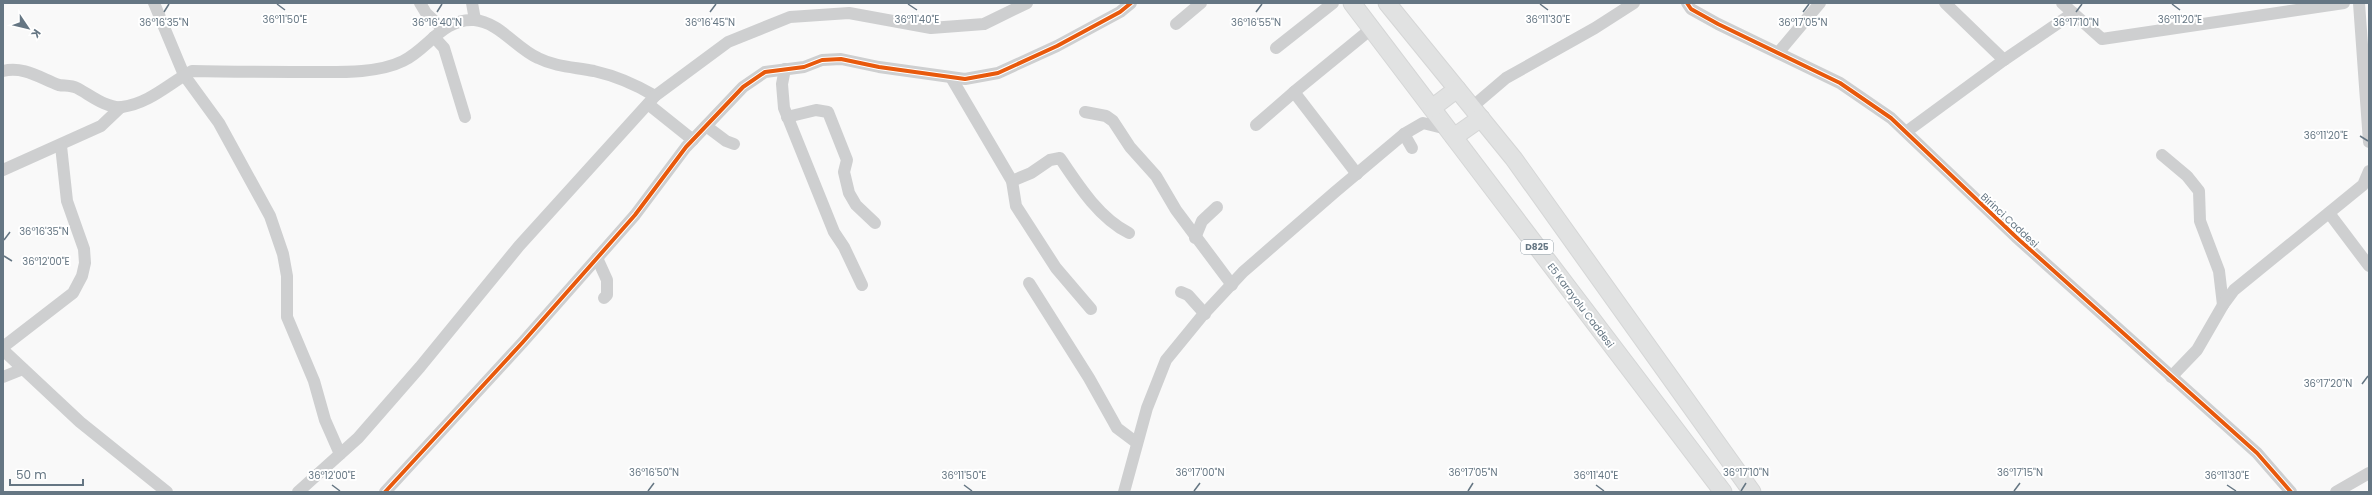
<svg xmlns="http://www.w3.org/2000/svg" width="2372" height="495" font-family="Poppins,sans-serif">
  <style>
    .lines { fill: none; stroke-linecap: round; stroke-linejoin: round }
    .highway-casing { stroke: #d5d6d6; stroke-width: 19 }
    .minor { stroke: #cecfd0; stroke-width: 12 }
    .highway { stroke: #e1e2e2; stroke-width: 17 }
    .cycleway-casing { stroke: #fff; stroke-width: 6 }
    .cycleway { stroke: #e8590c; stroke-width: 4 }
    .ticks { fill: none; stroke: #657683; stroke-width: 1.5 }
    .labels { text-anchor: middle; stroke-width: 4; stroke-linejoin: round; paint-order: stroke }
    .shield { fill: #fff; stroke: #939fa8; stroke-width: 1 }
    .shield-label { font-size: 9px; font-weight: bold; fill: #657683 }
    .street-label { font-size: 10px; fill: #657683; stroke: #fff }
    .ticks-label { font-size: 10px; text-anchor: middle; fill: #657683; stroke: #fff; stroke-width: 4; stroke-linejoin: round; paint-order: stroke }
  </style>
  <rect width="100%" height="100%" fill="#f9f9f9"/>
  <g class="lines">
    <defs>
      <g id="highway">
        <path d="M 1352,3 L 1723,492"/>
        <path d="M 1387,3 L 1514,159 L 1752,492"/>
        <path d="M 1432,108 L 1457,89"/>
        <path d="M 1454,137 L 1481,118"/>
      </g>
    </defs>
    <!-- highway casing -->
    <use href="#highway" class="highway-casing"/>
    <!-- minor -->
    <g class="minor">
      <path d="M 154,3 L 184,75 L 219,123 L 270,216 L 283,254 L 287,276 L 287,317 L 314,381 L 325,420 L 340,454"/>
      <path d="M 420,3 L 426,13 L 443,29"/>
      <path d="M 472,3 L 475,20"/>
      <path d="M 1687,3 L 1691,9 L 1718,24 L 1840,83 L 1891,118 L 2016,237 L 2257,453 L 2291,492"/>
      <path d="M 1945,3 L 2004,60"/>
      <path d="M 2062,3 L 2102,39 L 2344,3"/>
      <path d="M 2359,3 L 2369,142"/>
      <path d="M 1176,24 L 1201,3"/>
      <path d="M 434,37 L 444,48 L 465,117"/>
      <path d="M 1276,48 L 1333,3"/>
      <path d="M 1778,53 L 1820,3"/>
      <path d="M 785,69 L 782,84 L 784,108 L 834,232 L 844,247 L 862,285"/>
      <path d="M 3,71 C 24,66 40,78 59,85 C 64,86 71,85 77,88 C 89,94 107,109 122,107 C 150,103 168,84 192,71 C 231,72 269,72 307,72 C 336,72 377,74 403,61 C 428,49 443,18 474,20 C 499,22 516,48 538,58 C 556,67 574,67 594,71 C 616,76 635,84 655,96"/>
      <path d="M 952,79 L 1012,181 L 1016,206 L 1056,268 L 1091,309"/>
      <path d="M 648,104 L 693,140"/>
      <path d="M 1472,107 L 1506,78 L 1595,28 L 1634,3"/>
      <path d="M 1085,112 L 1106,116 L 1113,121 L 1130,147 L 1156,176 L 1176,210 L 1232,285"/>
      <path d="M 787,117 L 816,110 L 828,112 L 847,160 L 844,172 L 849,193 L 856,205 L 875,223"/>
      <path d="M 1256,125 L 1294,92"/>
      <path d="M 706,126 L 726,141 L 734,144"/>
      <path d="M 1906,132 L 2004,60 L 2073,13"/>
      <path d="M 1404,134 L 1412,148"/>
      <path d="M 2162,155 L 2187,176 L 2199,191 L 2200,221 L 2219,271 L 2223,305"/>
      <path d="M 3,170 L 101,126 L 121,107"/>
      <path d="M 1357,174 L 1294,92 L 1371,29"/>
      <path d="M 1012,181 L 1031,173 L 1050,160 L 1060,158 C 1078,185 1099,218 1129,233"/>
      <path d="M 2329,213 L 2369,266"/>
      <path d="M 1195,238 L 1202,221 L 1217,207"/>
      <path d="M 597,258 L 607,280 L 607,295 L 604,298"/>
      <path d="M 1029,283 L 1089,378 L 1117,428 L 1137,443"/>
      <path d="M 1181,292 L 1188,295 L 1205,314"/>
      <path d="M 3,347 L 73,293 L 82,276 L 85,263 L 84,249 L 67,201 L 61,146"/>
      <path d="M 3,350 L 80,422 L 167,492"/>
      <path d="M 3,377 L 23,369"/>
      <path d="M 2171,377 L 2197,350 L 2223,305 L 2234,290 L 2363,185 L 2369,171"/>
      <path d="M 298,492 L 358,438 L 420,367 L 519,246 L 655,96 L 728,42 L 790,17 L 849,13 L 931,28 L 984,24 L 1027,3"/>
      <path d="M 385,492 L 523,342 L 635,215 L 686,147 L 743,87 L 765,72 L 804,67 L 822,60 L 841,59 L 879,67 L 965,79 L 998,73 L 1057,46 L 1120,12 L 1131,3"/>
      <path d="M 1124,492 L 1147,408 L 1166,360 L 1202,316 L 1243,272 L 1335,192 L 1404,134 L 1423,123 L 1447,129"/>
      <path d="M 2336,492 L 2369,473"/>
    </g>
    <!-- highway -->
    <use href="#highway" class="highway"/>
    <defs>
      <g id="cycleway">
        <path d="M 1687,3 L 1691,9 L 1718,24 L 1840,83 L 1891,118 L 2016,237 L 2257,453 L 2291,492"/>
        <path d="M 385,492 L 523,342 L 635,215 L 686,147 L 743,87 L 765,72 L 804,67 L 822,60 L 841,59 L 879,67 L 965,79 L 998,73 L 1057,46 L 1120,12 L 1131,3"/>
      </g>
    </defs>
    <!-- cycleway casing -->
    <use href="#cycleway" class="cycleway-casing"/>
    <!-- cycleway -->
    <use href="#cycleway" class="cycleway"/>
  </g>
  <!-- ticks -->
  <path class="ticks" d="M 277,4 L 285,10M 908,4 L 917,10M 1540,4 L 1548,10M 2172,4 L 2180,10M 164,12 L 169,4M 437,12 L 442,4M 710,12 L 716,4M 1256,12 L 1262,4M 1803,12 L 1809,4M 2076,12 L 2082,4M 2360,136 L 2368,141M 4,240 L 10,232M 4,256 L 12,261M 2362,384 L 2368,376M 332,485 L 340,491M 964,485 L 972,491M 1596,485 L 1604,491M 2227,485 L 2236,491M 648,491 L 654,483M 1194,491 L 1200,483M 1468,491 L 1473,483M 1741,491 L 1746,483M 2014,491 L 2020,483"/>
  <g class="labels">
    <!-- shield labels -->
    <rect class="shield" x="1521" y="240" width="32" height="14" rx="3"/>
    <g class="shield-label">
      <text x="1537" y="250">D825</text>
    </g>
    <!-- street labels -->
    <g class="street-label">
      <text transform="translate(2010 220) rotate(43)" y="4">Birinci Caddesi</text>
      <text transform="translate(1581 305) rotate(53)" y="4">E5 Karayolu Caddesi</text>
    </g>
  </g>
  <g class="ticks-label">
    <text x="285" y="23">36°11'50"E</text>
    <text x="917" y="23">36°11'40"E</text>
    <text x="1548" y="23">36°11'30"E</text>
    <text x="2180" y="23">36°11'20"E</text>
    <text x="164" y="26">36°16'35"N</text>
    <text x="437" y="26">36°16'40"N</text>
    <text x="710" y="26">36°16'45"N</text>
    <text x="1256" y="26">36°16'55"N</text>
    <text x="1803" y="26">36°17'05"N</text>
    <text x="2076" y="26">36°17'10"N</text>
    <text x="2326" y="139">36°11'20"E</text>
    <text x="44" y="235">36°16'35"N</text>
    <text x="46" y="265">36°12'00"E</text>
    <text x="2328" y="387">36°17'20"N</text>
    <text x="654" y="476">36°16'50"N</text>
    <text x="1200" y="476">36°17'00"N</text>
    <text x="1473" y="476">36°17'05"N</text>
    <text x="1746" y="476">36°17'10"N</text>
    <text x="2020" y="476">36°17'15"N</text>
    <text x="332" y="479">36°12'00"E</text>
    <text x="964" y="479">36°11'50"E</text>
    <text x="1596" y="479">36°11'40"E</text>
    <text x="2227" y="479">36°11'30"E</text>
  </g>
  <!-- border -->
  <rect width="2372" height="495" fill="none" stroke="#657683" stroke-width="8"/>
  <!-- north arrow -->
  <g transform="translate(28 28) rotate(125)" stroke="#ffffff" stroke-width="3" paint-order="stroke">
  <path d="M0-3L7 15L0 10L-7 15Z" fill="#657683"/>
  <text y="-6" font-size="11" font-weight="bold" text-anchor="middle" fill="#657683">K</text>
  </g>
  <!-- scale -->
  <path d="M10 479v6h73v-6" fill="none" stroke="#657683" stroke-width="2"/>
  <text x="16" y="479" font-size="12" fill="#657683" stroke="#ffffff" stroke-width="3" paint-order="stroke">50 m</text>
</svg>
